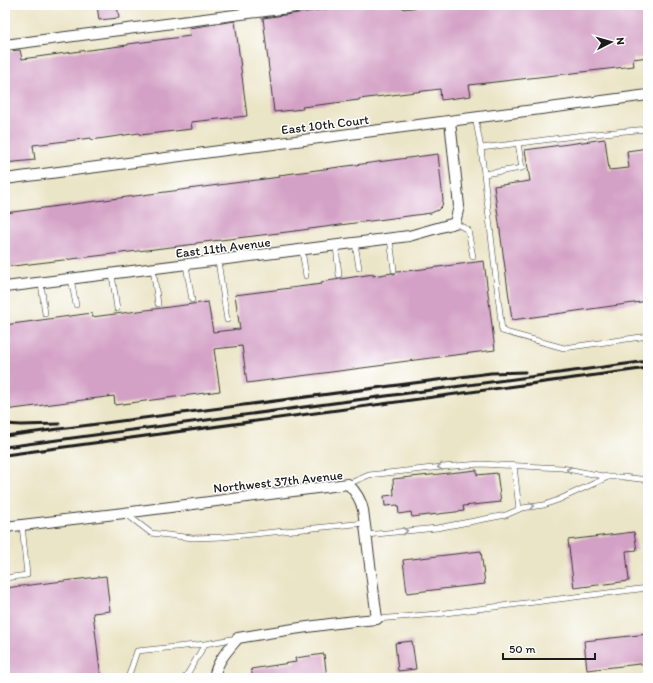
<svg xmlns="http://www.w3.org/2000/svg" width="653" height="683" font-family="Itim,sans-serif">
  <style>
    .building { fill: #d4a1c6 }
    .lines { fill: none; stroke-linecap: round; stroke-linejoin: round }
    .service-casing { stroke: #3b3a36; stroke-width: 6 }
    .minor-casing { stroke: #3b3a36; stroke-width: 12 }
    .service { stroke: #fff; stroke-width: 5 }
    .minor { stroke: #fff; stroke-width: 10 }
    .rail { stroke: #1c1c1c; stroke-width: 3 }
    .oneway { stroke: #999 }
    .labels { text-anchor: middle; stroke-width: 3; stroke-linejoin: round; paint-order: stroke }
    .street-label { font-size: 13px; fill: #1c1c1c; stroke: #fff }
  </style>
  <rect width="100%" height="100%" fill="#fff"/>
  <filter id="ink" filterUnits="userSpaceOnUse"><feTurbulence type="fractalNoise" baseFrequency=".025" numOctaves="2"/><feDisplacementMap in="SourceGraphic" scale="8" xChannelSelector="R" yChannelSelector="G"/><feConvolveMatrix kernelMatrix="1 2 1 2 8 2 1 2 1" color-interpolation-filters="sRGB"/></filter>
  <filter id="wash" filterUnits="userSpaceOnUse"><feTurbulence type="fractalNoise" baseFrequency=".012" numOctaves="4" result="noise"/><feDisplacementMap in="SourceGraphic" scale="16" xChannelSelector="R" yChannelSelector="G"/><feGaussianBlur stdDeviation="0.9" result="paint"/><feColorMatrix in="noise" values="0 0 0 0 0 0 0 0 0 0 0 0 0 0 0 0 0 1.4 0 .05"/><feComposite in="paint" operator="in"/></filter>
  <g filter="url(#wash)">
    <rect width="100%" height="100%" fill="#ebe5c7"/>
    <g id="blocks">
      <!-- building -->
      <g class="building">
        <path d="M 97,5 L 117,5 L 119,18 L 99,20 Z"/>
        <path d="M 367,5 L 403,5 L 403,9 L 434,5 L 648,5 L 648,57 L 633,59 L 634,66 L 469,85 L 471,96 L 441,100 L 440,89 L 359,99 L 359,100 L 302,107 L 303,109 L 274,112 L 263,18 L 347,6 L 347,8 Z"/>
        <path d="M 235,21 L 247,116 L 191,122 L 192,129 L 140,135 L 139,133 L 91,140 L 91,138 L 33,145 L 35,160 L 5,163 L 5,51 L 20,50 L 22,59 L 81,51 L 128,45 L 128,44 L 190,36 L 189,28 Z"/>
        <path d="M 605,139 L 609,170 L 629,168 L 627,151 L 648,148 L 648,301 L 512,320 L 494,186 L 530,181 L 525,150 Z"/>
        <path d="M 438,154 L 443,200 L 442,206 L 438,210 L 431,213 L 287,232 L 196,243 L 196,244 L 5,267 L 5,213 L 280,177 L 279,175 Z"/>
        <path d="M 484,261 L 495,350 L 423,359 L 385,364 L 385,365 L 247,383 L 242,346 L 214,349 L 220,391 L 115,405 L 114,396 L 5,410 L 5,325 L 92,313 L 92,317 L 208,302 L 213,332 L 240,329 L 235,295 L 322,284 L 321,282 L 373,274 L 373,276 L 392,273 L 394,274 L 397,272 L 415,270 Z"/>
        <path d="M 477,470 L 477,475 L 497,473 L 501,502 L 463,506 L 464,511 L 412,517 L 411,512 L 399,514 L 398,505 L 385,506 L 384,496 L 394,495 L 393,479 Z"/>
        <path d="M 634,532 L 637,550 L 626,551 L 629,581 L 574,588 L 568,540 Z"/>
        <path d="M 481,551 L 485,584 L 407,593 L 403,560 Z"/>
        <path d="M 106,576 L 110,611 L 93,613 L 101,678 L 9,678 L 5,645 L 5,588 Z"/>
        <path d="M 648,634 L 648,663 L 587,670 L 584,641 Z"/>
        <path d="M 412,641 L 416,669 L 398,671 L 395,643 Z"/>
        <path d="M 324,654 L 327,678 L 253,678 L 251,669 L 296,662 L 295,658 Z"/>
      </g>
    </g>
  </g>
  <g filter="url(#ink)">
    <use href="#blocks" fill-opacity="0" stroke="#3b3a36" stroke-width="1"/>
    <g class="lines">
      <defs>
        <g id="service">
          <path d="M 475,117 L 481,148 L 583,135 L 648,129"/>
          <path d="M 481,148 L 484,174 L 522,168 L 518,143"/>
          <path d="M 484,174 L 502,331 L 564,348 L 648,336"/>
          <path d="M 455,223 L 468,230 L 473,257"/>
          <path d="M 390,239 L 394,270"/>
          <path d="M 355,243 L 359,268"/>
          <path d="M 336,246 L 339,275"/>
          <path d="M 302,250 L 306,276"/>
          <path d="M 218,261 L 227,320"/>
          <path d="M 186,265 L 192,300"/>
          <path d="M 153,269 L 158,304"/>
          <path d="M 112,274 L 117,309"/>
          <path d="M 71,279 L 76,305"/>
          <path d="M 41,283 L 45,314"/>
          <path d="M 514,466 L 519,509"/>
          <path d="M 348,484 L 369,475 L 442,467 L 481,464 L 562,468 L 608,477 L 623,477 L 648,480"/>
          <path d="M 125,513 L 151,533 L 193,538 L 223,537 L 365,523"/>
          <path d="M 366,535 L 437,528 L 506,515 L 522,508 L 544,505 L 558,500 L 608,477"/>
          <path d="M 5,578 L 27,575 L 22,525"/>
          <path d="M 377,619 L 437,614 L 648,588"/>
          <path d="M 128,678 L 137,651 L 205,644 L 237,638"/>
          <path d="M 185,678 L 205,644"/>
        </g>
        <g id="minor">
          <path d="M 5,45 L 311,5"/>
          <path d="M 5,179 L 648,95"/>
          <path d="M 5,287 L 409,236 L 455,223 L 459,206 L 450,121"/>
          <path d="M 5,527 L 124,513 L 348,484 C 356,492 361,499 363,510 L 377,619 C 330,623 284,630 238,638 C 227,651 217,661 214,678"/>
        </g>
      </defs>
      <!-- service casing -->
      <use href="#service" class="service-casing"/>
      <!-- minor casing -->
      <use href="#minor" class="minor-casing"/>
      <!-- service -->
      <use href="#service" class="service"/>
      <!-- minor -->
      <use href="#minor" class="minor"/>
      <!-- rail -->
      <g class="rail">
        <path d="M 5,424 L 21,425 L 59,424"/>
        <path d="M 5,436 L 491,373 L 525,372"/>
        <path d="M 5,447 L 648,361"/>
        <path d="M 5,455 L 648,368"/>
      </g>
    </g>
    <!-- one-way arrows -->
    <defs><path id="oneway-chevron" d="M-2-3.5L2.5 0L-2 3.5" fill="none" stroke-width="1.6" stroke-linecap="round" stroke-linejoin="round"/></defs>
    <g class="oneway">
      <use href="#oneway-chevron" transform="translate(440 467) rotate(174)"/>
      <use href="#oneway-chevron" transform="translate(569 470) rotate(-169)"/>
      <use href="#oneway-chevron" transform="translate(532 506) rotate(-8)"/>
      <use href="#oneway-chevron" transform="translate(405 531) rotate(-6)"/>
    </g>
  </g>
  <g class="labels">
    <!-- street labels -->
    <g class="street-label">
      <text transform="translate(325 124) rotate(-7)" y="5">East 10th Court</text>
      <text transform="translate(223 247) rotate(-7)" y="5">East 11th Avenue</text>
      <text transform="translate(278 481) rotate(-6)" y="5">Northwest 37th Avenue</text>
    </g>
  </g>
  <!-- margin -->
  <rect width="653" height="683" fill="none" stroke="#fff" stroke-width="20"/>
  <!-- north arrow -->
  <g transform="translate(611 42) rotate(84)" stroke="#ffffff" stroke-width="3" paint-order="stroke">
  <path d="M0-3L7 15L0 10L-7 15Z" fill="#1c1c1c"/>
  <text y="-6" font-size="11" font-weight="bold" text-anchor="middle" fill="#1c1c1c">N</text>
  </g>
  <!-- scale -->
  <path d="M503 653v6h92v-6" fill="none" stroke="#1c1c1c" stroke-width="2"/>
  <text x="509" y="653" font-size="12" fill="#1c1c1c" stroke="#ffffff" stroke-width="3" paint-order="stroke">50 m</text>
</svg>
